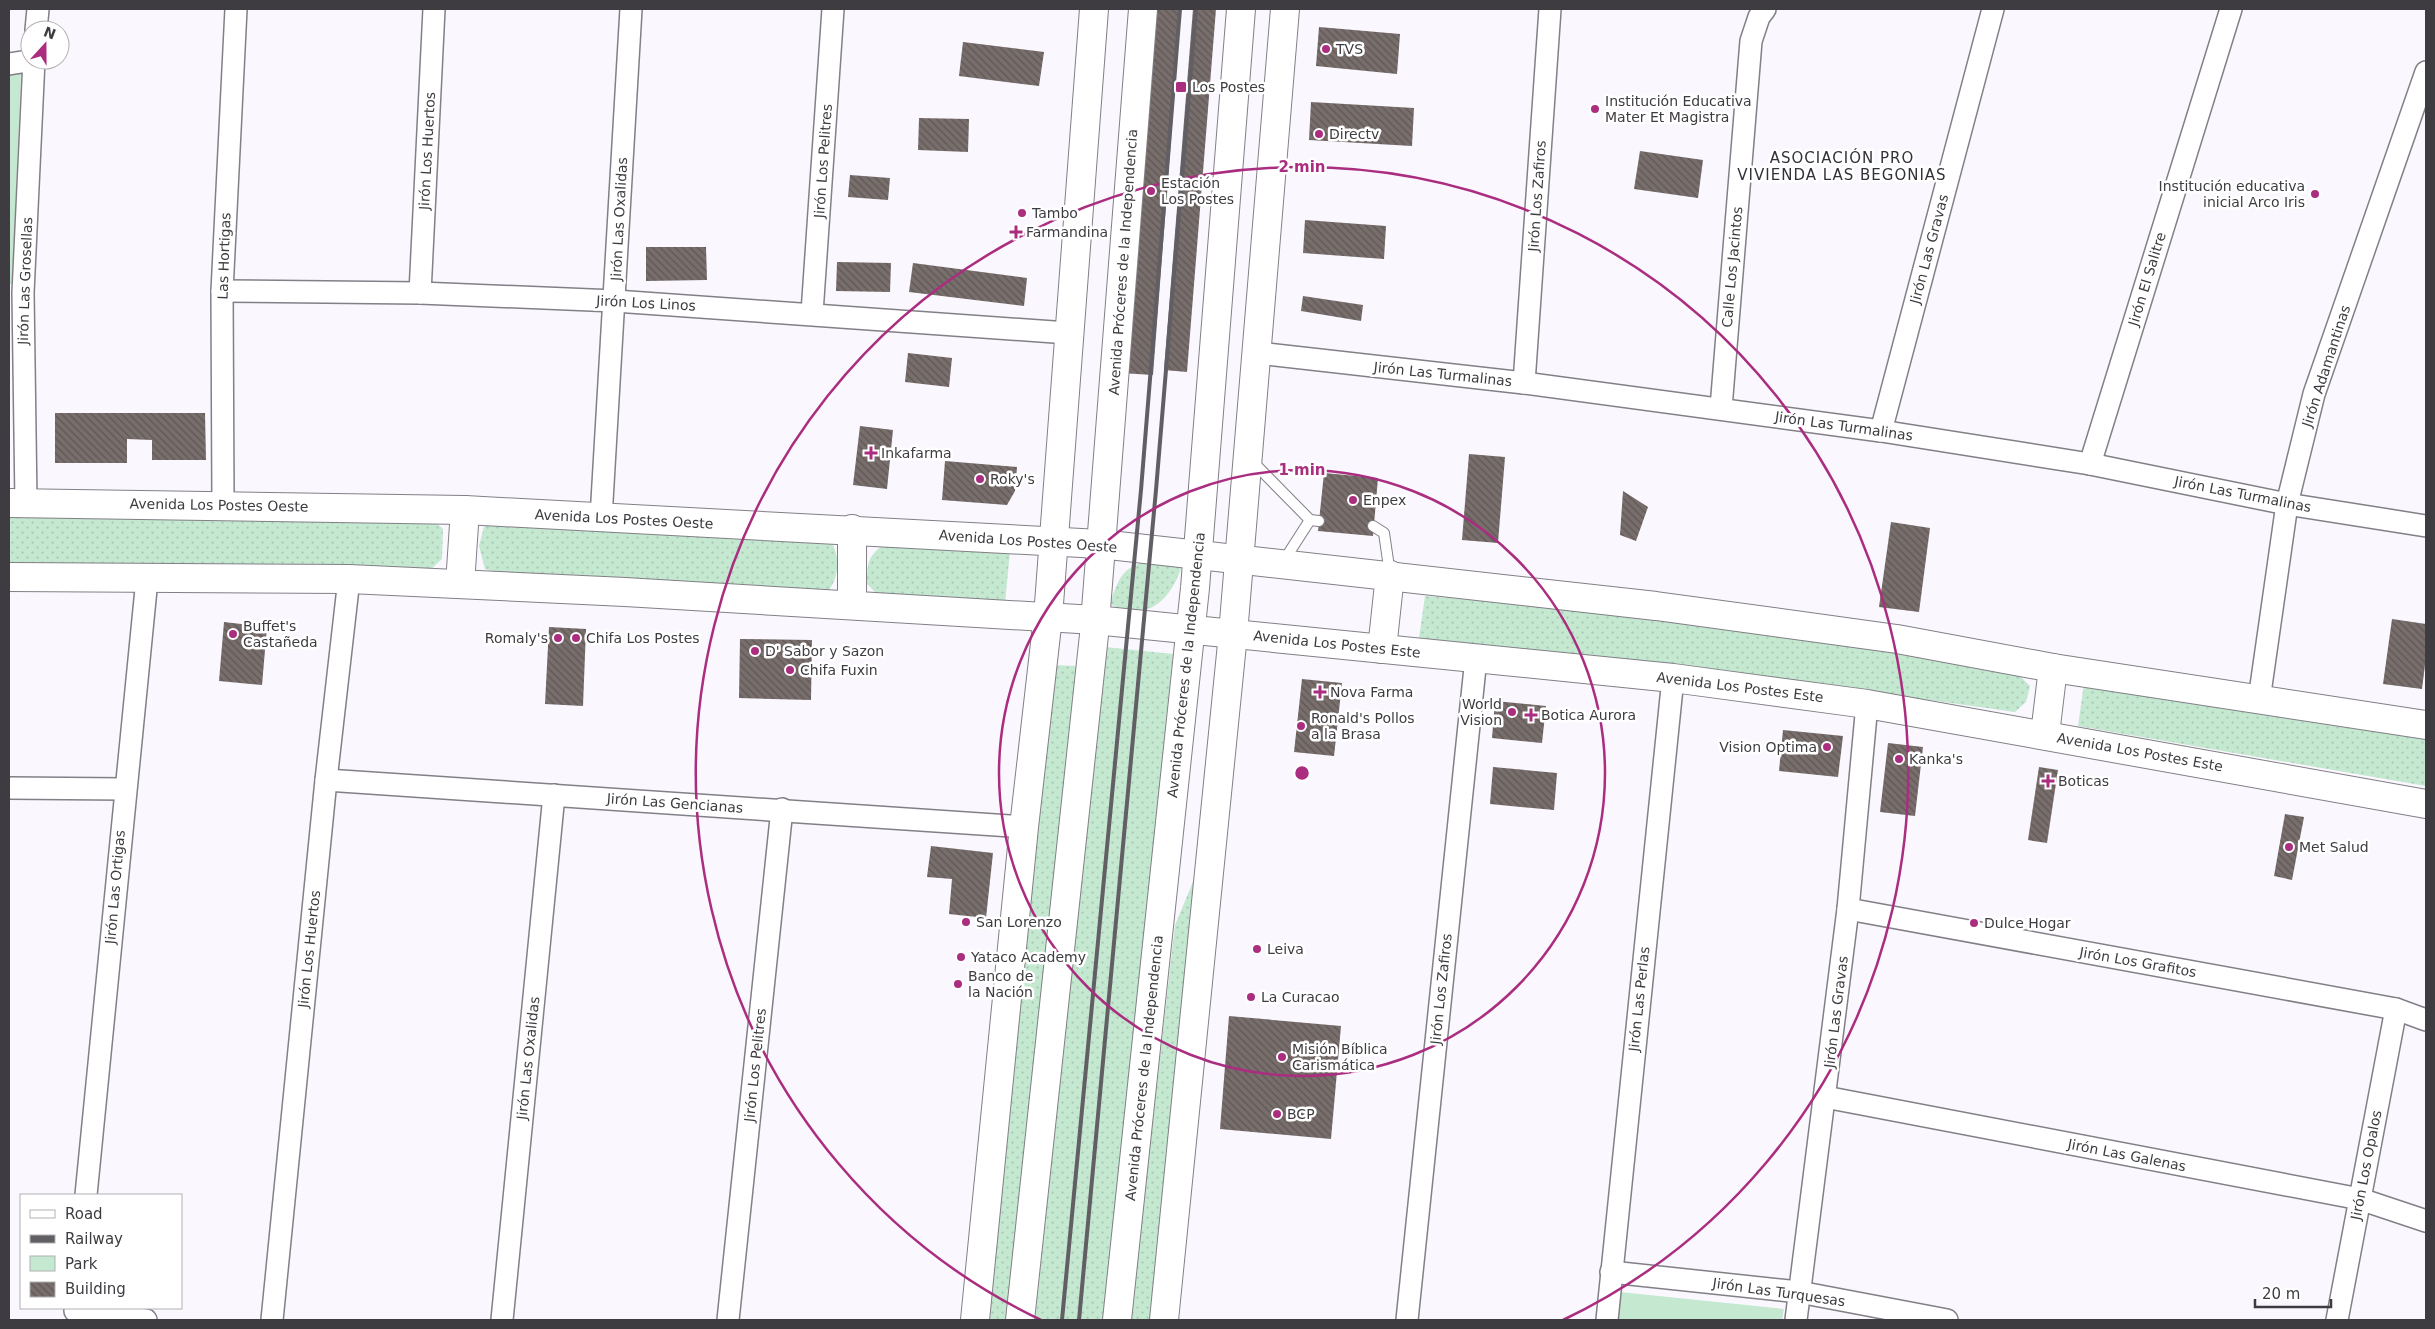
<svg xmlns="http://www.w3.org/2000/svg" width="2435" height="1329" font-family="'DejaVu Sans',sans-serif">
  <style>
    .grass { fill: url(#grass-dots) }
    .green { fill: #c4e8d0 }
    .building { fill: url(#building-back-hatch) }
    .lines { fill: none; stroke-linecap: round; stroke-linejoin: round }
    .lane-casing { stroke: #827f87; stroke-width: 12 }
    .street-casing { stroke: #827f87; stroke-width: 24 }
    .secondary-casing { stroke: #827f87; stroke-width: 30 }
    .primary-casing { stroke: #827f87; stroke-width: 30 }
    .lane { stroke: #fff; stroke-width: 10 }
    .street { stroke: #fff; stroke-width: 21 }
    .secondary { stroke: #fff; stroke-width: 28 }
    .primary { stroke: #fff; stroke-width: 28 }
    .rail { stroke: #625f64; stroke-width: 4 }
    .ring { fill: none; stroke: #aa2d7f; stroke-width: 2.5 }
    .poi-dot { fill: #aa2d7f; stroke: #fff; stroke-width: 2 }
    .labels { text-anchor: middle; stroke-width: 5; stroke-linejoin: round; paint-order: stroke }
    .poi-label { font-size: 14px; fill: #3e3c40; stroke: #fff; text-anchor: start }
    .street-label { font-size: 14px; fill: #3e3c40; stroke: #fff }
    .neighbourhood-label { font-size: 15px; letter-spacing: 1px; fill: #333037; stroke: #fff }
    .centre { fill: #aa2d7f; stroke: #fff; stroke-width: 2.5 }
    .ring-label { font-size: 15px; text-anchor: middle; font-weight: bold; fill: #aa2d7f; stroke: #fff; stroke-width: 5; stroke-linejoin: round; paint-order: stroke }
  </style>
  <defs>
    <pattern id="grass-dots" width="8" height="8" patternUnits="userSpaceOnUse" patternTransform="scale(1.25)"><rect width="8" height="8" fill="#c4e8d0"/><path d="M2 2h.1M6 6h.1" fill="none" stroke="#a9c8b4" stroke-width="1.8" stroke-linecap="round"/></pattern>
    <pattern id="building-back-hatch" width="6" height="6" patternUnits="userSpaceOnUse" patternTransform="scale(1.25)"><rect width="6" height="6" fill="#786e6c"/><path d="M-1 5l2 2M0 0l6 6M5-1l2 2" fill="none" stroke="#5f5756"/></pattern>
  </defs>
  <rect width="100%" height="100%" fill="#faf7fe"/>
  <!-- grass -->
  <g class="grass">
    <path d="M 9,516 L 432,519 L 443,529 L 442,559 L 430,570 L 9,566 Z"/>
    <path d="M 491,523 L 831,541 C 841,559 839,578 826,594 L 495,572 L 485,569 L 479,546 L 484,527 Z"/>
    <path d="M 883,545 L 1010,551 L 1005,603 L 878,595 L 867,584 C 867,565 867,557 883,545 Z"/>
    <path d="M 1164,558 L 1183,562 C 1175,589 1160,614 1128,611 C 1122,611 1115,606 1110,604 C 1122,567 1127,565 1164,558 Z"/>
    <path d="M 1425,596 L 1674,616 L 1856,646 L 2020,676 L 2030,686 L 2026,702 L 2015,712 L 1674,664 L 1419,638 Z"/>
    <path d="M 1105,647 L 1173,654 L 1105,1320 L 1035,1320 Z"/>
    <path d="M 1055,665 L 1076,666 L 1007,1320 L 988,1320 Z"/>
    <path d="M 2084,684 L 2426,736 L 2426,786 L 2078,726 Z"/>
    <path d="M 1195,877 L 1151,1320 L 1130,1320 L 1175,925 Z"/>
  </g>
  <!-- green -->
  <g class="green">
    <path d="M 21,73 L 12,284 L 9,284 L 9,75 Z"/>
    <path d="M 1620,1292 L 1784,1309 L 1782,1320 L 1617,1320 Z"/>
  </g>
  <!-- building -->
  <g class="building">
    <path d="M 1148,9 L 1181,9 L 1153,375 L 1121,373 Z"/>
    <path d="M 1193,9 L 1216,9 L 1187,372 L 1164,370 Z"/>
    <path d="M 1319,27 L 1400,34 L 1397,74 L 1316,66 Z"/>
    <path d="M 963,42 L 1044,52 L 1039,86 L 959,76 Z"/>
    <path d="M 1311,102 L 1414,108 L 1412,146 L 1309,140 Z"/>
    <path d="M 919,118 L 969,119 L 968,152 L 918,150 Z"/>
    <path d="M 1640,151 L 1703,160 L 1698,198 L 1634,189 Z"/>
    <path d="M 850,175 L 890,178 L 888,200 L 848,197 Z"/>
    <path d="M 1305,220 L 1386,226 L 1384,259 L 1303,253 Z"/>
    <path d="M 646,247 L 706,247 L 707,280 L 646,281 Z"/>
    <path d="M 837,262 L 891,263 L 890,292 L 836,291 Z"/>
    <path d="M 913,263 L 1027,278 L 1024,306 L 909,292 Z"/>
    <path d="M 1303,296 L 1363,305 L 1361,321 L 1301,311 Z"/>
    <path d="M 908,353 L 952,358 L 949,387 L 905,382 Z"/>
    <path d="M 55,413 L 205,413 L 206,460 L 152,460 L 152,440 L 127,439 L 127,463 L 55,463 Z"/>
    <path d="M 860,426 L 893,430 L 887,489 L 853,485 Z"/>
    <path d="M 1469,454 L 1505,457 L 1498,543 L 1462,540 Z"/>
    <path d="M 945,461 L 1017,467 L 1015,491 L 1007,505 L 942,500 Z"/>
    <path d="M 1324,473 L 1378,478 L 1373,536 L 1318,531 Z"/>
    <path d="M 1623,491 L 1648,507 L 1636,541 L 1620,535 Z"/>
    <path d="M 1891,522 L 1930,528 L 1919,612 L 1879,607 Z"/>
    <path d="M 2392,619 L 2426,624 L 2426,657 L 2422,689 L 2383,684 Z"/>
    <path d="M 224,622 L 267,627 L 262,685 L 219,681 Z"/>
    <path d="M 549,627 L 586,629 L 583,706 L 545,704 Z"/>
    <path d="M 740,639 L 812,640 L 811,700 L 739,698 Z"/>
    <path d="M 1302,679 L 1342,683 L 1334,756 L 1294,752 Z"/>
    <path d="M 1495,701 L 1546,706 L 1542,743 L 1492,738 Z"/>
    <path d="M 1783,730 L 1843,736 L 1838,777 L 1779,771 Z"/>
    <path d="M 1888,743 L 1923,747 L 1915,816 L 1880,812 Z"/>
    <path d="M 1493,767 L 1557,773 L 1554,810 L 1490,804 Z"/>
    <path d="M 2039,767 L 2058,770 L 2047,843 L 2028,840 Z"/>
    <path d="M 2285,814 L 2304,817 L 2292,880 L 2274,876 Z"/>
    <path d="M 931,846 L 993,853 L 986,918 L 949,914 L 952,879 L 927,877 Z"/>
    <path d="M 1229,1016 L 1341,1026 L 1331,1139 L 1220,1129 Z"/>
  </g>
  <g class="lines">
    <defs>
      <g id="lane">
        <path d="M 1251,460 L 1310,520"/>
        <path d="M 1373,526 L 1384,533 L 1390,574"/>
        <path d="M 1283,562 L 1310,520 L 1319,521"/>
      </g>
      <g id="street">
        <path d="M 36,30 L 38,9"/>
        <path d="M 9,64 L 34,60 L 23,293 L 26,503"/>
        <path d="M 222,291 L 420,293 L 615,301 L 1068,333"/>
        <path d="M 420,293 L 434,9"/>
        <path d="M 812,313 L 833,9"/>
        <path d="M 1258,353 L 1524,383 L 1881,431 L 2090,464 L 2287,504 L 2426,526"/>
        <path d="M 1524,383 L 1550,9"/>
        <path d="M 1721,408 L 1751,41 L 1759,17 L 1765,9"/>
        <path d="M 1881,431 L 1993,9"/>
        <path d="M 2090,464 L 2231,9"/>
        <path d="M 223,504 L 222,291 L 236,9"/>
        <path d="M 601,518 L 631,9"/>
        <path d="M 2259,700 L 2287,504 L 2314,394 L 2426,72"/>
        <path d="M 326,780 L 1024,827"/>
        <path d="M 9,788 L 124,789"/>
        <path d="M 1848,909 L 2396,1009 L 2426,1020"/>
        <path d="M 1825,1097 L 2360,1199 L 2426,1221"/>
        <path d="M 86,1195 L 147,579"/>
        <path d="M 1611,1272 L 1799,1292 L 1947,1320"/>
        <path d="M 75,1311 L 146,1320"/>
        <path d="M 272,1320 L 326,780 L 349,579"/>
        <path d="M 502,1320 L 554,795"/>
        <path d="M 728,1320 L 782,809"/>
        <path d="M 1407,1320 L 1476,658"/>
        <path d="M 1607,1320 L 1673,678"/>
        <path d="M 1796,1320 L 1848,909 L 1867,704"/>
        <path d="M 2337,1320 L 2396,1009"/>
      </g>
      <g id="secondary">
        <path d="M 9,503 L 465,510 L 1100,544 L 1656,606 L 1897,639 L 2053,668 L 2426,725"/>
        <path d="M 9,577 L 349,579 L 625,592 L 1095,620 L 1673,678 L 1867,704 L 2426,804"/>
        <path d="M 460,584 L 465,510"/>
        <path d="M 852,605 L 852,529"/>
        <path d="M 1382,649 L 1390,575"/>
        <path d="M 2045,734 L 2053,668"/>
        <path d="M 975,1320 L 1024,827 L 1048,617 L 1094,9"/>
        <path d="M 1164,1320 L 1233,634 L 1285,9"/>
      </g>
      <g id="primary">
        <path d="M 1020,1320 L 1094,635 L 1143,9"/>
        <path d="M 1117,1320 L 1195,588 L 1241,9"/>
      </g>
    </defs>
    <!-- lane casing -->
    <use href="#lane" class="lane-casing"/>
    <!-- street casing -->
    <use href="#street" class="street-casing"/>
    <!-- secondary casing -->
    <use href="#secondary" class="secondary-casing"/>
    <!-- primary casing -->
    <use href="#primary" class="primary-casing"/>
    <!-- lane -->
    <use href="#lane" class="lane"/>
    <!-- street -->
    <use href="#street" class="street"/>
    <!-- secondary -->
    <use href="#secondary" class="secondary"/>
    <!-- primary -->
    <use href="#primary" class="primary"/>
    <!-- rail -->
    <g class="rail">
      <path d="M 1062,1320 L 1141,490 L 1180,9"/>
      <path d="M 1079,1320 L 1156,490 L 1196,9"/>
    </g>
  </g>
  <!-- distance rings -->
  <g class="ring">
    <circle cx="1302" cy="773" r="303"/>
    <path d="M1041 1320A606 606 0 1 1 1563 1320"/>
  </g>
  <!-- markers -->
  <g class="poi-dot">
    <circle cx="1326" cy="49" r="5"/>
    <rect x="1175" y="81" width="12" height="12" rx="2.5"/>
    <circle cx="1595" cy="109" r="5"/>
    <circle cx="1319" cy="134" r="5"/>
    <circle cx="1151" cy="191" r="5"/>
    <circle cx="2315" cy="194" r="5"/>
    <circle cx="1022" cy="213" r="5"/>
    <path d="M1013.5 224.5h5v5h5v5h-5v5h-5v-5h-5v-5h5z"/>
    <path d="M868.5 445.5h5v5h5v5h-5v5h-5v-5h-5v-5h5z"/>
    <circle cx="980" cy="479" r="5"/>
    <circle cx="1353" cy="500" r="5"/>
    <circle cx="233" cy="634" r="5"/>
    <circle cx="558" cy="638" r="5"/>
    <circle cx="576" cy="638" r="5"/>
    <circle cx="755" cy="651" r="5"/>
    <circle cx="790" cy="670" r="5"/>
    <path d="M1317.5 684.5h5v5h5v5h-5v5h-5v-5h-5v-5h5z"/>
    <circle cx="1512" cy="712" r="5"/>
    <path d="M1528.5 707.5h5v5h5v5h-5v5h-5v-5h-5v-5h5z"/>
    <circle cx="1301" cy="726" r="5"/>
    <circle cx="1827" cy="747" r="5"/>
    <circle cx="1899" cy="759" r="5"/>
    <path d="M2045.5 773.5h5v5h5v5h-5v5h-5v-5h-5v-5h5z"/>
    <circle cx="2289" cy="847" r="5"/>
    <circle cx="966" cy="922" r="5"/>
    <circle cx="1974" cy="923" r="5"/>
    <circle cx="1257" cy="949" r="5"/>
    <circle cx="961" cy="957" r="5"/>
    <circle cx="958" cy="984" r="5"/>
    <circle cx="1251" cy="997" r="5"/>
    <circle cx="1282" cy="1057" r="5"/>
    <circle cx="1277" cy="1114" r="5"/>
  </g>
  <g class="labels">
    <!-- poi labels -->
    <g class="poi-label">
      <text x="1336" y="54">TVS</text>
      <text x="1192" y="92">Los Postes</text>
      <text x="1605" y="106">Institución Educativa<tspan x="1605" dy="16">Mater Et Magistra</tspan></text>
      <text x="1329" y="139">Directv</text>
      <text x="1161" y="188">Estación<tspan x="1161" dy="16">Los Postes</tspan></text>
      <text x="2305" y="191" text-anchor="end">Institución educativa<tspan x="2305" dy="16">inicial Arco Iris</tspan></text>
      <text x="1032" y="218">Tambo</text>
      <text x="1026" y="237">Farmandina</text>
      <text x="881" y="458">Inkafarma</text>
      <text x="990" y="484">Roky's</text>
      <text x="1363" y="505">Enpex</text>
      <text x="243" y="631">Buffet's<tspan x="243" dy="16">Castañeda</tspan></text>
      <text x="548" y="643" text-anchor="end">Romaly's</text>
      <text x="586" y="643">Chifa Los Postes</text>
      <text x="765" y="656">D' Sabor y Sazon</text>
      <text x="800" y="675">Chifa Fuxin</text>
      <text x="1330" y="697">Nova Farma</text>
      <text x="1502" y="709" text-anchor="end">World<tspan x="1502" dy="16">Vision</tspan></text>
      <text x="1541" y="720">Botica Aurora</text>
      <text x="1311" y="723">Ronald's Pollos<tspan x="1311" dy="16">a la Brasa</tspan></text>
      <text x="1817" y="752" text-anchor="end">Vision Optima</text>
      <text x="1909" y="764">Kanka's</text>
      <text x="2058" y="786">Boticas</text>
      <text x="2299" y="852">Met Salud</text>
      <text x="976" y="927">San Lorenzo</text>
      <text x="1984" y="928">Dulce Hogar</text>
      <text x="1267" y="954">Leiva</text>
      <text x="971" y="962">Yataco Academy</text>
      <text x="968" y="981">Banco de<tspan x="968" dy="16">la Nación</tspan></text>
      <text x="1261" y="1002">La Curacao</text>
      <text x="1292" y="1054">Misión Bíblica<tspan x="1292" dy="16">Carismática</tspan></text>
      <text x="1287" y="1119">BCP</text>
    </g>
    <!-- street labels -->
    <g class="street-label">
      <text transform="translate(427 151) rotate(-87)" y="5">Jirón Los Huertos</text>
      <text transform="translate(823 161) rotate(-86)" y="5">Jirón Los Pelitres</text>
      <text transform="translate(1537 196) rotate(-86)" y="5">Jirón Los Zafiros</text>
      <text transform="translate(619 219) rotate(-87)" y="5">Jirón Las Oxalidas</text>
      <text transform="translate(1929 249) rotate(-75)" y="5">Jirón Las Gravas</text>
      <text transform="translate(224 256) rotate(-88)" y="5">Las Hortigas</text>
      <text transform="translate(1123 262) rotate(-86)" y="5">Avenida Próceres de la Independencia</text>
      <text transform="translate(1732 267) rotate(-85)" y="5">Calle Los Jacintos</text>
      <text transform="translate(2147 279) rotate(-73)" y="5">Jirón El Salitre</text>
      <text transform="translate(25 281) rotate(-88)" y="5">Jirón Las Grosellas</text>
      <text transform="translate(646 303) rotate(3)" y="5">Jirón Los Linos</text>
      <text transform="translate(2326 366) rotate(-72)" y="5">Jirón Adamantinas</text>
      <text transform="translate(1443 374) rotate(6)" y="5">Jirón Las Turmalinas</text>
      <text transform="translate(1844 426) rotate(8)" y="5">Jirón Las Turmalinas</text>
      <text transform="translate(2243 494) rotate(11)" y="5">Jirón Las Turmalinas</text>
      <text transform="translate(219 505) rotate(1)" y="5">Avenida Los Postes Oeste</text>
      <text transform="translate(624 519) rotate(3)" y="5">Avenida Los Postes Oeste</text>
      <text transform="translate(1028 541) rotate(4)" y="5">Avenida Los Postes Oeste</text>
      <text transform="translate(1337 644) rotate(6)" y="5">Avenida Los Postes Este</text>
      <text transform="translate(1186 665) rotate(-84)" y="5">Avenida Próceres de la Independencia</text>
      <text transform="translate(1740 687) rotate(7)" y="5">Avenida Los Postes Este</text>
      <text transform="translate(2140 752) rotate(10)" y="5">Avenida Los Postes Este</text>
      <text transform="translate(675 803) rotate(4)" y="5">Jirón Las Gencianas</text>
      <text transform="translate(115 887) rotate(-85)" y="5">Jirón Las Ortigas</text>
      <text transform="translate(309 949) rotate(-84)" y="5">Jirón Los Huertos</text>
      <text transform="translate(2138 962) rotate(10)" y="5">Jirón Los Grafitos</text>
      <text transform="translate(1441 989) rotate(-84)" y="5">Jirón Los Zafiros</text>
      <text transform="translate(1639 999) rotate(-84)" y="5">Jirón Las Perlas</text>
      <text transform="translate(1836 1012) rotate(-83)" y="5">Jirón Las Gravas</text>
      <text transform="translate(528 1058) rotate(-84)" y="5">Jirón Las Oxalidas</text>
      <text transform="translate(755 1065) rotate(-84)" y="5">Jirón Los Pelitres</text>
      <text transform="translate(1144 1068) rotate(-84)" y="5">Avenida Próceres de la Independencia</text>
      <text transform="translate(2127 1155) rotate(11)" y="5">Jirón Las Galenas</text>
      <text transform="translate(2366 1165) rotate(-79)" y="5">Jirón Los Opalos</text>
      <text transform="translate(1779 1292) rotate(8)" y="5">Jirón Las Turquesas</text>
    </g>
    <!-- neighbourhood labels -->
    <g class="neighbourhood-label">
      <text x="1842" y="163">ASOCIACIÓN PRO<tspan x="1842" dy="17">VIVIENDA LAS BEGONIAS</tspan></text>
    </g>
  </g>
  <circle cx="1302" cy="773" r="8" class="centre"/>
  <g class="ring-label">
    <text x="1302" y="172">2 min</text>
    <text x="1302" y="475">1 min</text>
  </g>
  <!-- border -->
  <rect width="2435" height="1329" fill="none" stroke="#3e3c40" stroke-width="20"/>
  <!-- legend -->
  <rect x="20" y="1194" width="162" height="115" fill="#ffffff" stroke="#b2b1b3"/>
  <rect x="30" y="1210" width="25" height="8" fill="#ffffff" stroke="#b2b1b3"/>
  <text x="65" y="1219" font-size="15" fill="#3e3c40">Road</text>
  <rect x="30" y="1235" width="25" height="8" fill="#625f64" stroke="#b2b1b3"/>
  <text x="65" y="1244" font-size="15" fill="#3e3c40">Railway</text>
  <rect x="30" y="1256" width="25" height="15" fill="#c4e8d0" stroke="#b2b1b3"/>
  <text x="65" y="1269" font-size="15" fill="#3e3c40">Park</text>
  <rect x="30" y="1282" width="25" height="15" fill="url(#building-back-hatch)" stroke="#b2b1b3"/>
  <text x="65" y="1294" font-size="15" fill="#3e3c40">Building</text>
  <!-- north arrow -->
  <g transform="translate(45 45) rotate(21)"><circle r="24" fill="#ffffff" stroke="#b2b1b3"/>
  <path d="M0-4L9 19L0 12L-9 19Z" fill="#aa2d7f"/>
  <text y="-8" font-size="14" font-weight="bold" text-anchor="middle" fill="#3e3c40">N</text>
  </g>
  <!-- scale -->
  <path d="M2255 1299v8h76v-8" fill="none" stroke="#3e3c40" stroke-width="2.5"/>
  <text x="2262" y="1299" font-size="15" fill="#3e3c40" stroke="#ffffff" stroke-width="4" paint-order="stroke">20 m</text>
</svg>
